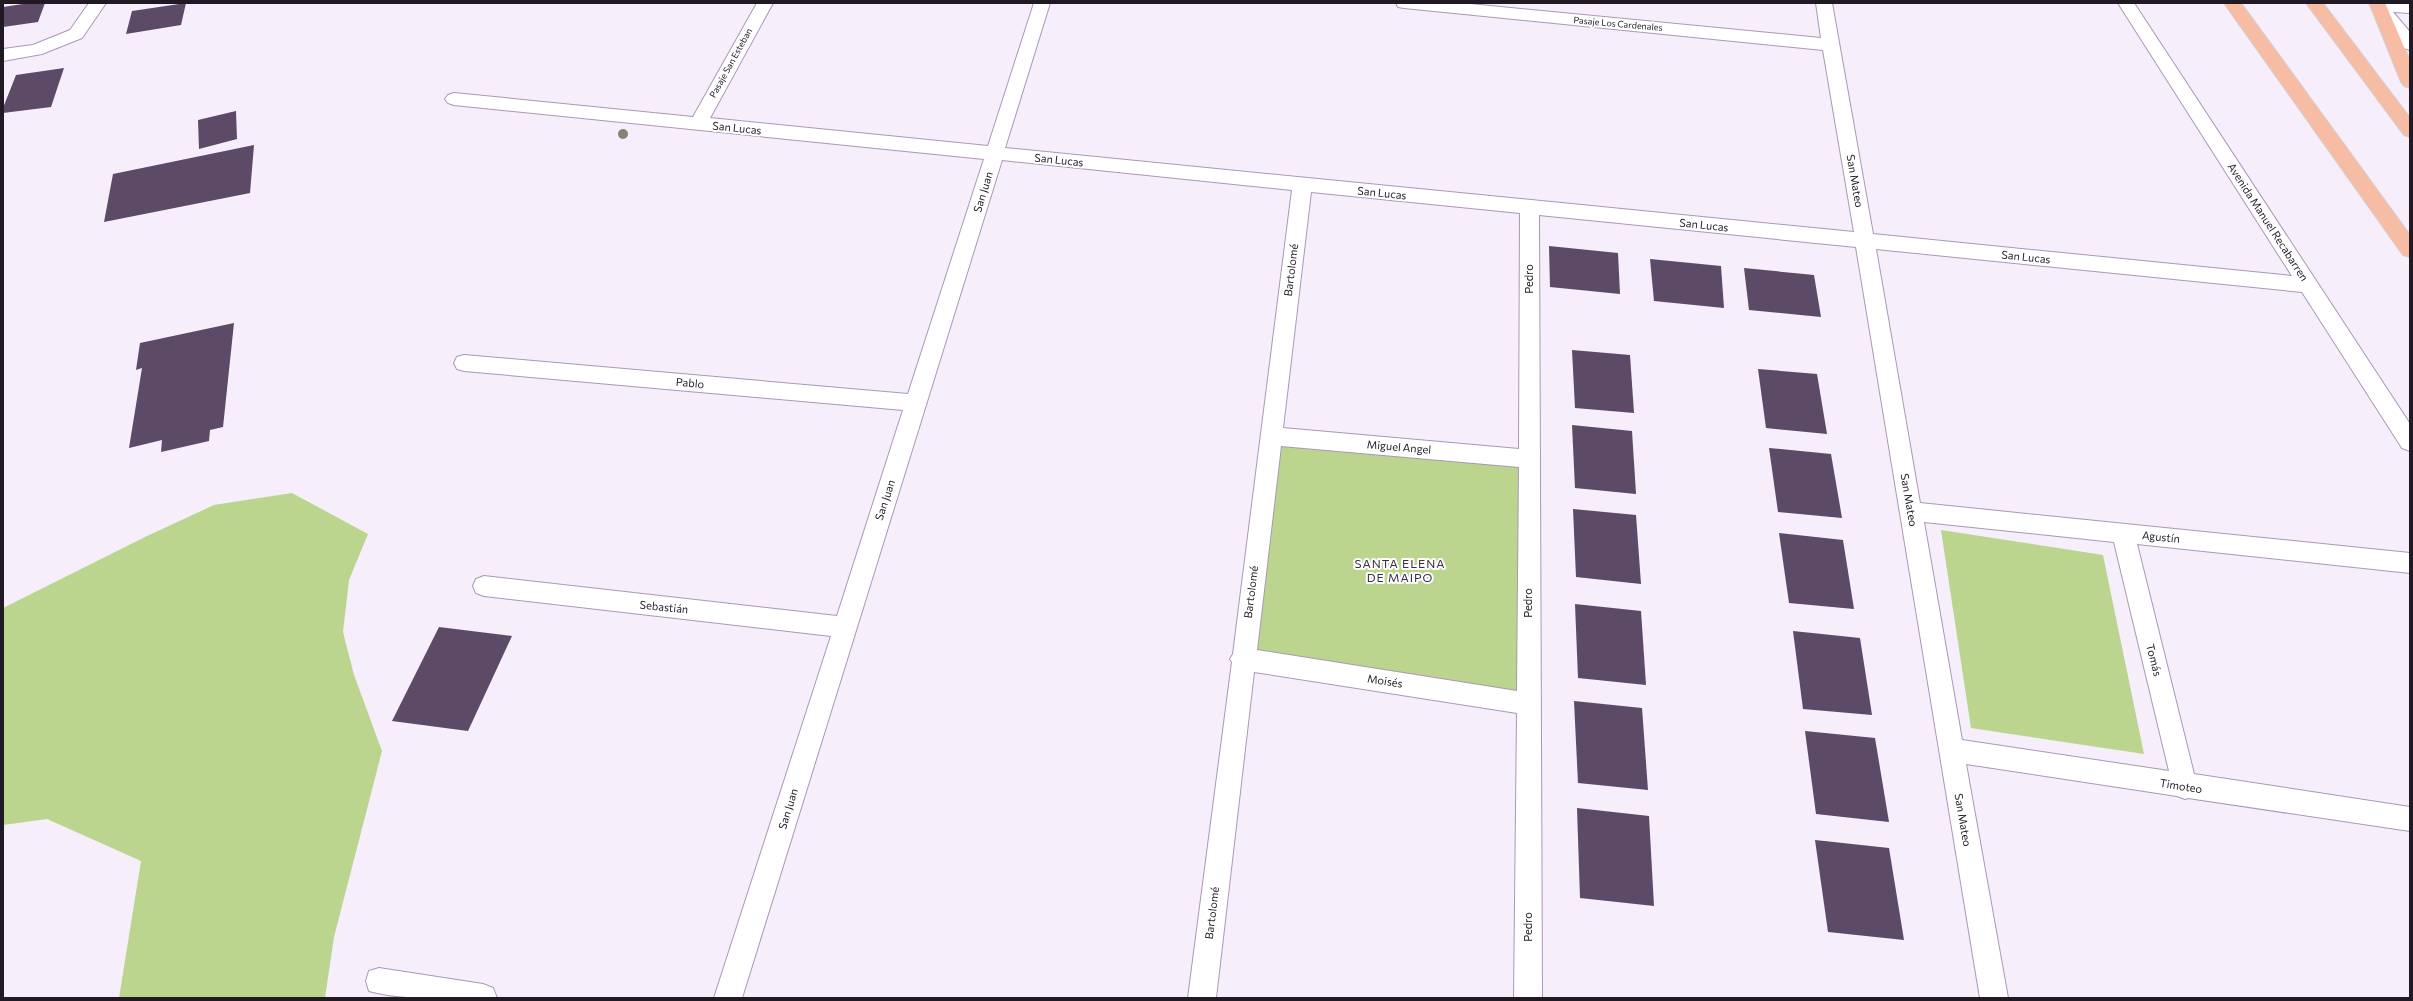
<svg xmlns="http://www.w3.org/2000/svg" width="2413" height="1001" font-family="Commissioner,sans-serif">
  <style>
    .green { fill: #bbd58f }
    .building { fill: #5c4a66 }
    .lines { fill: none; stroke-linecap: round; stroke-linejoin: round }
    .minor-casing { stroke: #ab97b6; stroke-width: 2 }
    .primary-casing { stroke: #d3d1d3; stroke-width: 2 }
    .minor { fill: #fff; fill-rule: evenodd }
    .primary { fill: #f7bca4; fill-rule: evenodd }
    .tree { fill: #828575 }
    .labels { text-anchor: middle; stroke-width: 4; stroke-linejoin: round; paint-order: stroke }
    .far-street-label { font-size: 9px; fill: #211a25; stroke: #fff }
    .street-label { font-size: 11px; fill: #211a25; stroke: #fff }
    .neighbourhood-label { font-size: 12px; letter-spacing: 1px; fill: #3d2d46; stroke: #fff }
  </style>
  <rect width="100%" height="100%" fill="#f6eefb"/>
  <!-- green -->
  <g class="green">
    <path d="M 1280,441 L 1524,461 L 1522,696 L 1249,655 Z"/>
    <path d="M 292,493 L 368,534 L 349,580 L 343,632 L 354,675 L 382,751 L 334,937 L 325,998 L 119,998 L 141,861 L 47,819 L 3,825 L 3,608 L 147,536 L 214,505 Z"/>
    <path d="M 1941,530 L 2103,555 L 2144,754 L 1971,728 Z"/>
  </g>
  <!-- building -->
  <g class="building">
    <path d="M 29,3 L 45,3 L 38,22 L 3,27 L 3,7 Z"/>
    <path d="M 186,3 L 181,25 L 126,34 L 132,11 Z"/>
    <path d="M 64,68 L 51,107 L 3,113 L 3,108 L 16,75 Z"/>
    <path d="M 236,111 L 237,139 L 199,149 L 198,120 Z"/>
    <path d="M 254,145 L 250,193 L 104,222 L 113,174 Z"/>
    <path d="M 1549,246 L 1618,253 L 1620,294 L 1550,287 Z"/>
    <path d="M 1650,259 L 1721,266 L 1724,308 L 1654,301 Z"/>
    <path d="M 1744,268 L 1814,275 L 1821,317 L 1749,310 Z"/>
    <path d="M 234,323 L 223,427 L 210,430 L 209,441 L 161,452 L 162,440 L 129,448 L 142,368 L 136,370 L 140,343 Z"/>
    <path d="M 1572,350 L 1630,355 L 1634,413 L 1575,408 Z"/>
    <path d="M 1758,369 L 1817,374 L 1827,434 L 1766,428 Z"/>
    <path d="M 1572,425 L 1632,431 L 1636,494 L 1575,488 Z"/>
    <path d="M 1769,448 L 1831,454 L 1842,518 L 1778,512 Z"/>
    <path d="M 1573,509 L 1636,515 L 1641,584 L 1576,577 Z"/>
    <path d="M 1779,533 L 1843,540 L 1854,609 L 1789,603 Z"/>
    <path d="M 1575,604 L 1641,611 L 1646,685 L 1578,678 Z"/>
    <path d="M 439,627 L 512,636 L 468,731 L 392,721 Z"/>
    <path d="M 1793,631 L 1860,638 L 1872,715 L 1803,709 Z"/>
    <path d="M 1574,701 L 1642,708 L 1648,790 L 1578,783 Z"/>
    <path d="M 1805,731 L 1875,738 L 1889,822 L 1816,814 Z"/>
    <path d="M 1577,808 L 1649,816 L 1654,906 L 1580,898 Z"/>
    <path d="M 1815,840 L 1889,848 L 1904,940 L 1828,932 Z"/>
  </g>
  <g class="lines">
    <defs>
      <g id="minor">
        <path d="M 89,3 L 106,3 L 82,38 L 42,54 L 3,61 L 3,49 L 33,45 L 70,30 Z"/>
        <path d="M 757,3 L 773,3 L 710,118 L 988,146 L 1034,3 L 1050,3 L 1005,148 L 1854,232 L 1823,50 L 1404,8 L 1398,7 L 1396,3 L 1460,3 L 1821,38 L 1816,3 L 1832,3 L 1873,234 L 2292,276 L 2118,3 L 2134,3 L 2410,424 L 2410,451 L 2402,448 L 2302,292 L 1876,249 L 1920,503 L 2410,553 L 2410,573 L 2137,544 L 2194,774 L 2410,807 L 2410,831 L 2188,798 L 2185,799 L 2177,796 L 1966,764 L 2008,998 L 1980,998 L 1856,247 L 1539,215 L 1542,998 L 1514,998 L 1517,713 L 1254,672 L 1216,998 L 1188,998 L 1232,662 L 1230,659 L 1233,654 L 1292,190 L 1002,160 L 742,998 L 714,998 L 831,636 L 484,596 L 476,593 L 473,586 L 476,579 L 484,576 L 837,616 L 903,410 L 464,371 L 457,369 L 454,363 L 457,357 L 464,355 L 908,394 L 984,159 L 454,105 L 448,103 L 445,99 L 448,95 L 454,93 L 693,117 ZM 1311,192 L 1520,213 L 1519,449 L 1283,428 ZM 1281,446 L 1519,467 L 1517,691 L 1257,650 ZM 1924,522 L 2114,542 L 2169,771 L 1962,740 Z"/>
        <path d="M 2369,3 L 2410,3 L 2410,13 L 2393,12 L 2410,32 L 2410,50 L 2404,48 Z"/>
        <path d="M 379,968 L 483,984 L 493,988 L 497,998 C 460,998 403,1001 369,991 L 366,981 L 369,971 Z"/>
      </g>
      <g id="primary">
        <path d="M 2224,3 L 2241,3 L 2410,235 L 2410,257 L 2403,255 Z"/>
        <path d="M 2306,3 L 2323,3 L 2410,118 L 2410,137 L 2404,135 Z"/>
        <path d="M 2371,3 L 2385,3 L 2386,5 L 2410,61 L 2410,88 L 2404,86 L 2401,82 L 2370,5 Z"/>
      </g>
    </defs>
    <!-- minor casing -->
    <use href="#minor" class="minor-casing"/>
    <!-- primary casing -->
    <use href="#primary" class="primary-casing"/>
    <!-- minor -->
    <use href="#minor" class="minor"/>
    <!-- primary -->
    <use href="#primary" class="primary"/>
  </g>
  <!-- trees -->
  <circle class="tree" cx="623" cy="134" r="5"/>
  <g class="labels">
    <!-- far-street labels -->
    <g class="far-street-label">
      <text transform="translate(1618 24) rotate(5)" y="3">Pasaje Los Cardenales</text>
      <text transform="translate(731 63) rotate(-61)" y="3">Pasaje San Esteban</text>
    </g>
    <!-- street labels -->
    <g class="street-label">
      <text transform="translate(737 128) rotate(6)" y="4">San Lucas</text>
      <text transform="translate(1059 160) rotate(6)" y="4">San Lucas</text>
      <text transform="translate(1855 181) rotate(80)" y="4">San Mateo</text>
      <text transform="translate(983 192) rotate(-73)" y="4">San Juan</text>
      <text transform="translate(1382 193) rotate(6)" y="4">San Lucas</text>
      <text transform="translate(2268 222) rotate(57)" y="4">Avenida Manuel Recabarren</text>
      <text transform="translate(1704 225) rotate(6)" y="4">San Lucas</text>
      <text transform="translate(2026 257) rotate(6)" y="4">San Lucas</text>
      <text transform="translate(1291 270) rotate(-83)" y="4">Bartolomé</text>
      <text transform="translate(1529 279) rotate(-90)" y="4">Pedro</text>
      <text transform="translate(690 383) rotate(5)" y="4">Pablo</text>
      <text transform="translate(1399 447) rotate(5)" y="4">Miguel Angel</text>
      <text transform="translate(885 500) rotate(-72)" y="4">San Juan</text>
      <text transform="translate(1909 500) rotate(80)" y="4">San Mateo</text>
      <text transform="translate(2161 537) rotate(6)" y="4">Agustín</text>
      <text transform="translate(1251 592) rotate(-83)" y="4">Bartolomé</text>
      <text transform="translate(1528 603) rotate(-90)" y="4">Pedro</text>
      <text transform="translate(664 607) rotate(6)" y="4">Sebastián</text>
      <text transform="translate(2154 660) rotate(76)" y="4">Tomás</text>
      <text transform="translate(1385 681) rotate(9)" y="4">Moisés</text>
      <text transform="translate(2181 786) rotate(9)" y="4">Timoteo</text>
      <text transform="translate(788 809) rotate(-73)" y="4">San Juan</text>
      <text transform="translate(1963 820) rotate(80)" y="4">San Mateo</text>
      <text transform="translate(1212 913) rotate(-83)" y="4">Bartolomé</text>
      <text transform="translate(1528 927) rotate(-90)" y="4">Pedro</text>
    </g>
    <!-- neighbourhood labels -->
    <g class="neighbourhood-label">
      <text x="1400" y="568">SANTA ELENA<tspan x="1400" dy="14">DE MAIPO</tspan></text>
    </g>
  </g>
  <!-- border -->
  <rect width="2413" height="1001" fill="none" stroke="#211a25" stroke-width="8"/>
</svg>
